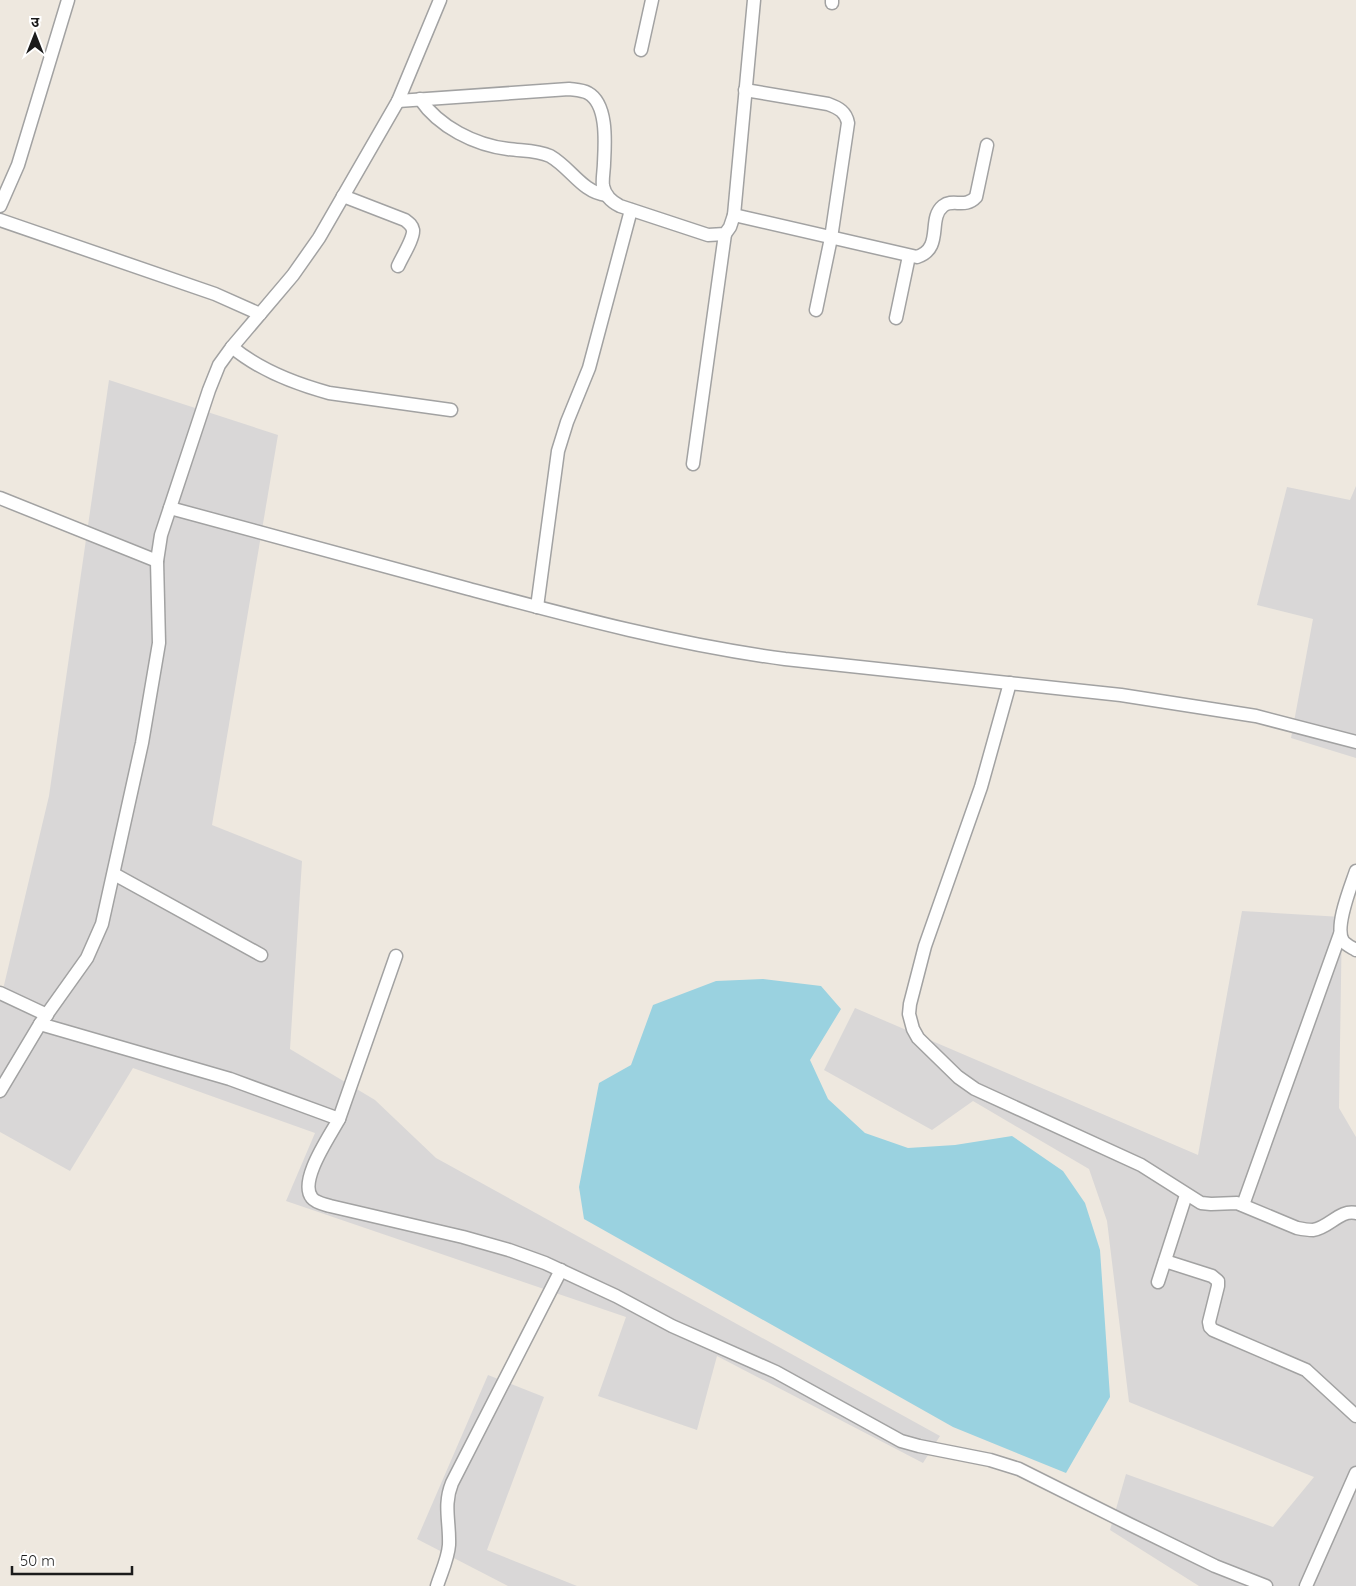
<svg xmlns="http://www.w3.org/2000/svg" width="1356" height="1586" font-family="Quicksand,'Noto Sans Devanagari',sans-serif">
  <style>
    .residential { fill: #d9d7d7 }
    .water { fill: #9ad2e0 }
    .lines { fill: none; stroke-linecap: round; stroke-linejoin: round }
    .minor-casing { stroke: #a2a2a2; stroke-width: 15 }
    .minor { stroke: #fff; stroke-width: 12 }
  </style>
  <rect width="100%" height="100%" fill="#eee8df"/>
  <!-- residential -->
  <g class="residential">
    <path d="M 109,380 L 278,435 L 212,825 L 302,861 L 290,1049 L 375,1100 L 436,1158 L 940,1436 L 923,1463 L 717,1356 L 697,1430 L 598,1396 L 626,1317 L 286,1201 L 315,1133 L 133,1068 L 70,1171 L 0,1132 L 0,1002 L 49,796 Z"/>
    <path d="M 1356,486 L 1356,758 L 1291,738 L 1313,619 L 1257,605 L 1287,487 L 1350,500 Z"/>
    <path d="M 1242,911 L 1342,917 L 1339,1108 L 1356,1137 L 1356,1586 L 1199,1586 L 1110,1530 L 1126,1474 L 1273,1527 L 1314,1477 L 1129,1402 L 1107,1221 L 1089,1169 L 973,1101 L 932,1130 L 824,1070 L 855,1008 L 1198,1155 Z"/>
    <path d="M 488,1375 L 544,1397 L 487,1550 L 577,1586 L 508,1586 L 417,1539 Z"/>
  </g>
  <!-- water -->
  <path class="water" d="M 763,979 L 821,986 L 841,1009 L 810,1060 L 828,1099 L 865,1133 L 908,1148 L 955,1145 L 1012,1136 L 1063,1171 L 1085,1203 L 1100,1250 L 1110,1397 L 1066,1473 L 953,1427 L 584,1219 L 579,1187 L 599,1083 L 631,1065 L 653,1005 L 716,981 Z"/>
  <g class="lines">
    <defs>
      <g id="minor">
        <path d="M 832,3 L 832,0"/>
        <path d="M 641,50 L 652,0"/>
        <path d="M 745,90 L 828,104 C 839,108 846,112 848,123 L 831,238 L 816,310"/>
        <path d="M 420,99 C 439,127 475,145 508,149 C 522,151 537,150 550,156 C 571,168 582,192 606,195"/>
        <path d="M 398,101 L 569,89 C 576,90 582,90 588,93 C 608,104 605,143 604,163 C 604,170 602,179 603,186 C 605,196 612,202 620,206 L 708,235 L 725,234 L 730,227 L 734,215 L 754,0"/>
        <path d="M 343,196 L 405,220 C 409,223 412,225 413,230 C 414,238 402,257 398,266"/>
        <path d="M 0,206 L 18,165 L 68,0"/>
        <path d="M 734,215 L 917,257 C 944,248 927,219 943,206 C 953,198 965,209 976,197 L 987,145"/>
        <path d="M 0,220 L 215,294 L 260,314"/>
        <path d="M 896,318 L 909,256"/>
        <path d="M 232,347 C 258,369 296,384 329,393 L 451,410"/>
        <path d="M 693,464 L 725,234"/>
        <path d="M 0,498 L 157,561"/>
        <path d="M 170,508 C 269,535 369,562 469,589 C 574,617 678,645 785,659 L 1121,695 L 1256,716 L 1356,742"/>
        <path d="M 537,607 L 558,451 L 567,422 L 589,368 L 631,210"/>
        <path d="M 1010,683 L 981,787 L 925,946 L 910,1004 L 909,1014 L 913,1029 L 918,1038 L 958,1077 L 975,1089 L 1141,1165 L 1201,1203 L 1211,1204 L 1237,1203 L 1297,1228 C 1302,1229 1307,1230 1313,1230 C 1329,1228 1340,1209 1356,1213"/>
        <path d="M 1356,871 C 1351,886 1334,927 1343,941 C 1346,945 1351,947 1356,950"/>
        <path d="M 114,874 L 261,955"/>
        <path d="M 0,993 L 47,1015"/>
        <path d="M 40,1024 L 230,1079 L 339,1119 C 330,1136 298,1181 312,1198 C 316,1203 324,1204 330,1206 L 463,1237 L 509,1250 L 545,1263 L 616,1296 L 672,1326 L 776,1372 L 901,1441 L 919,1446 L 990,1460 L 1019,1469 L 1129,1524 L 1215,1566 L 1266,1586"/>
        <path d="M 0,1091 L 40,1024 L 87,958 L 102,924 L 142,743 L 159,643 L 157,561 L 161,535 L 209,390 L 219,365 L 232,347 L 293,275 L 319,238 L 398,101 L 440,0"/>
        <path d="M 339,1119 L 396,956"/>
        <path d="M 1243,1205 L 1340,934"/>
        <path d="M 1165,1261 L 1212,1276 L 1218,1281 L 1218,1286 L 1209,1322 L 1210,1327 L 1213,1330 L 1306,1370 L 1356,1416"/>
        <path d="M 1158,1282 L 1186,1195"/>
        <path d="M 437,1586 C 441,1573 448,1559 449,1545 C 450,1522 443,1505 452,1483 L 561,1270"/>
        <path d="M 1306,1586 L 1356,1473"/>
      </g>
    </defs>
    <!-- minor casing -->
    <use href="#minor" class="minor-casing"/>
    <!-- minor -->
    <use href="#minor" class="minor"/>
  </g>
  <!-- north arrow -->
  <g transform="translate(35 35)" stroke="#ffffff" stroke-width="4" paint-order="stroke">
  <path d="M0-4L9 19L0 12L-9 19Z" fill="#1b1b1b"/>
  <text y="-8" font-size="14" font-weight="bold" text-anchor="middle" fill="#1b1b1b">उ</text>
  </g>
  <!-- scale -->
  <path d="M12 1566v8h120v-8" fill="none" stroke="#1b1b1b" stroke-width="2.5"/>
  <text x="20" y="1566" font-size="15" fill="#1b1b1b" stroke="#ffffff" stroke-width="4" paint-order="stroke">50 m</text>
</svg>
